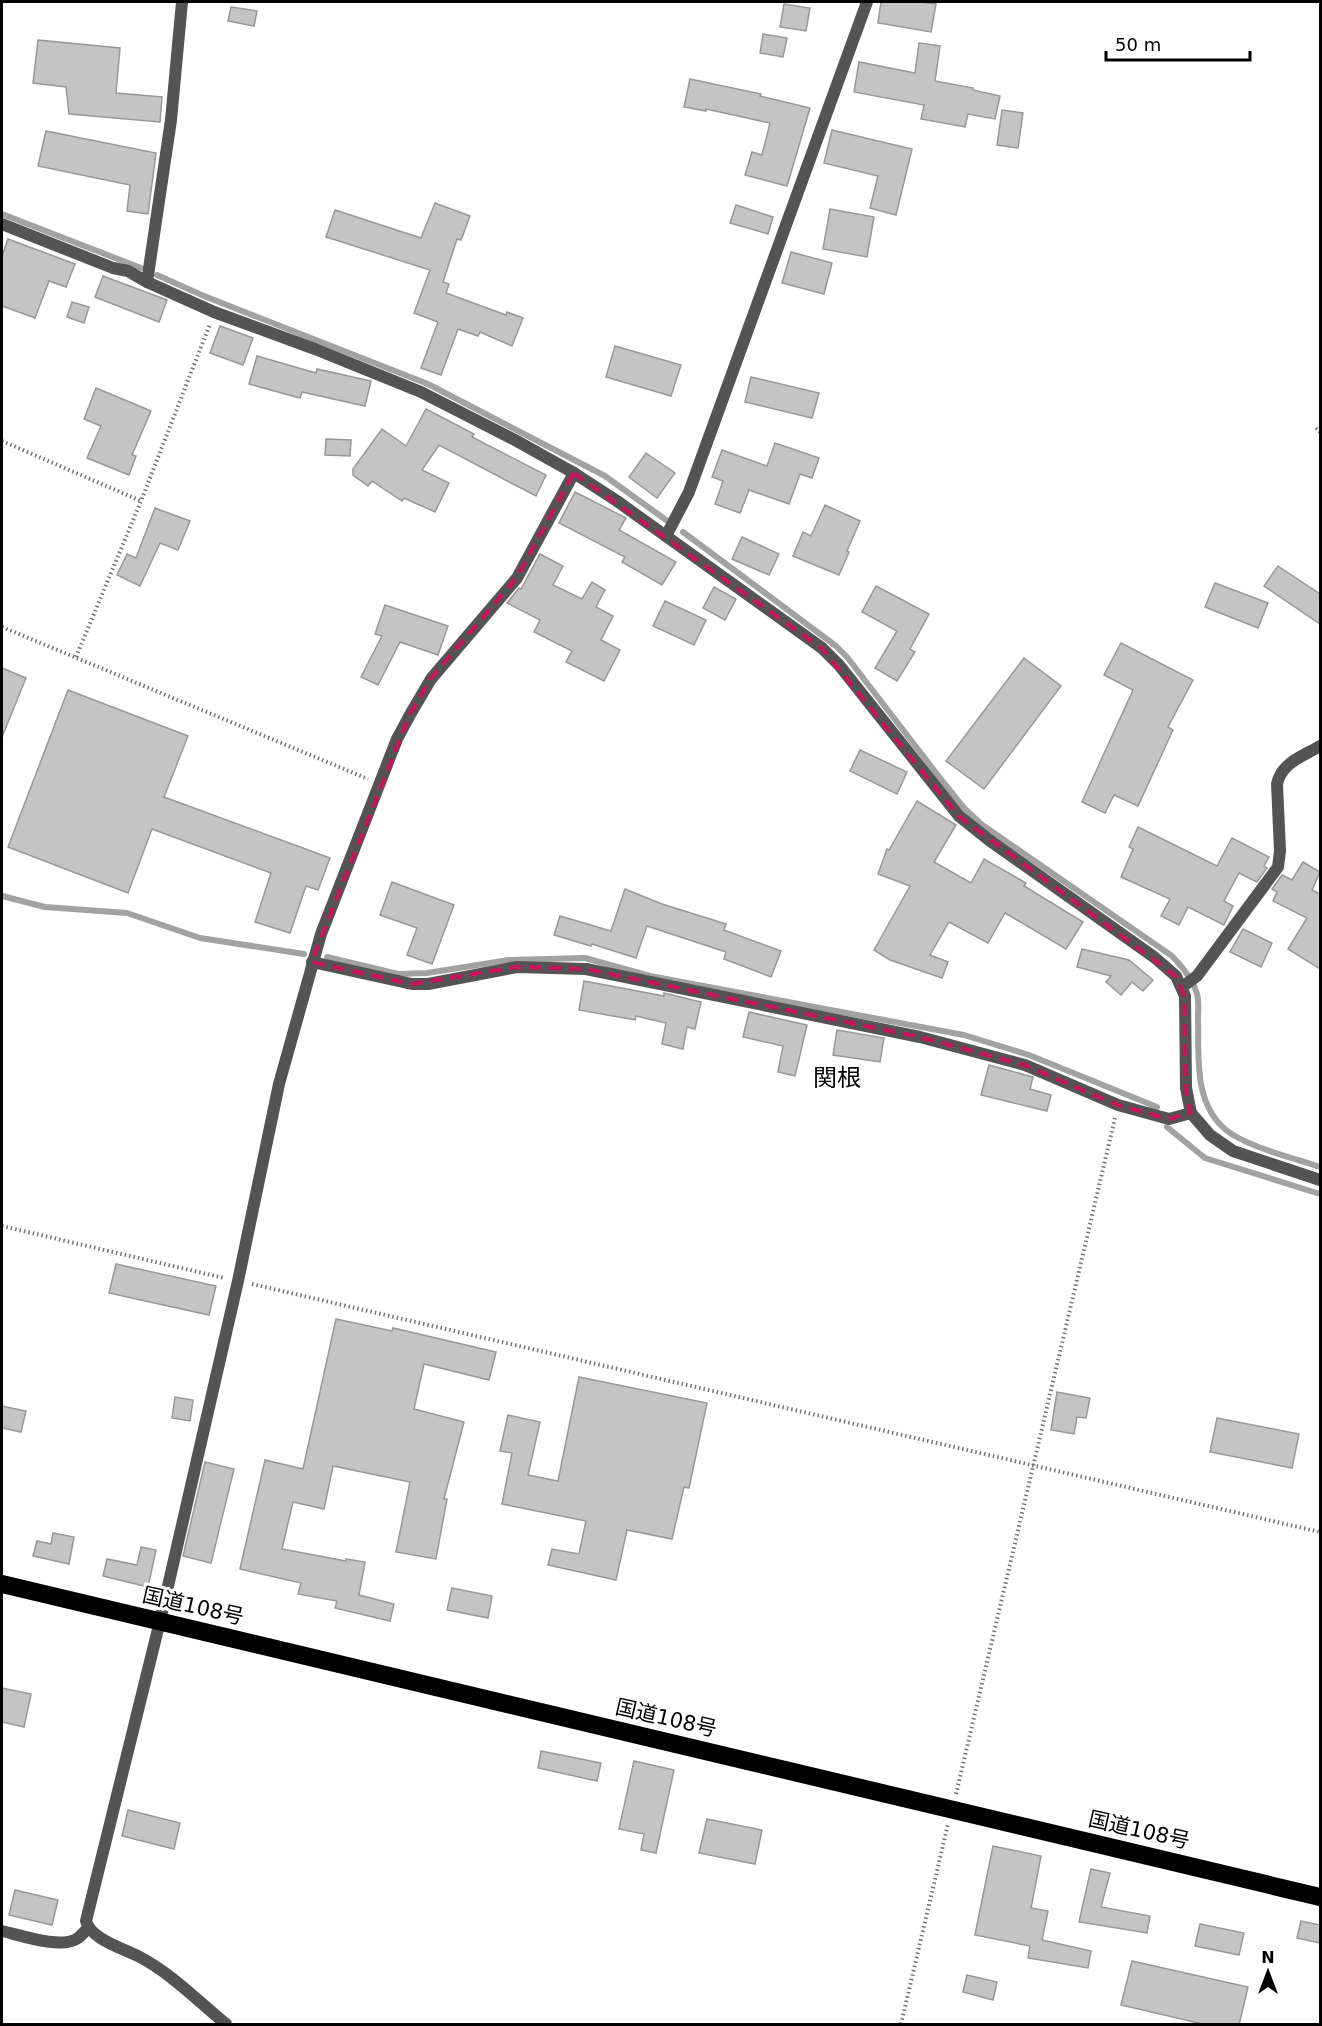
<svg xmlns="http://www.w3.org/2000/svg" width="1322" height="2026" font-family="'DejaVu Sans','Noto Sans JP',sans-serif">
  <style>
    .lines { fill: none; stroke-linecap: round; stroke-linejoin: round }
    .stream { stroke: #a2a2a2; stroke-width: 6 }
    .building { fill: #c4c4c4; stroke: #989898; stroke-width: 1.5 }
    .path { stroke: #767676; stroke-width: 4; stroke-dasharray: 1.5 3; stroke-linecap: butt }
    .street { stroke: #545454; stroke-width: 12 }
    .highway { stroke: #000; stroke-width: 18 }
    .marked { fill: none; stroke: #c2185b; stroke-width: 4.5; stroke-dasharray: 12 8; stroke-linejoin: round }
    .labels { text-anchor: middle; stroke-width: 6; stroke-linejoin: round; paint-order: stroke }
    .street-label { font-size: 21px; fill: #000; stroke: #fff }
    .quarter-label { font-size: 24px; fill: #000; stroke: #fff }
  </style>
  <rect width="100%" height="100%" fill="#fff"/>
  <g class="lines">
    <!-- stream -->
    <g class="stream">
      <path d="M 2,214 L 141,268"/>
      <path d="M 157,275 L 204,296 L 428,384 L 605,476 L 666,520"/>
      <path d="M 683,532 L 836,646 L 847,657 L 943,782 L 964,808 L 981,824 L 1172,956 C 1182,967 1193,979 1197,994 C 1199,1001 1198,1010 1198,1017 C 1199,1055 1193,1103 1226,1130 C 1247,1147 1294,1158 1320,1167"/>
      <path d="M 2,896 L 45,907 L 127,913 L 200,938 L 304,954"/>
      <path d="M 327,957 L 398,974 L 427,973 L 509,960 L 585,958 L 650,976 L 964,1035 L 1029,1055 L 1157,1107"/>
      <path d="M 1167,1127 L 1205,1158 L 1320,1194"/>
    </g>
  </g>
  <!-- building -->
  <g class="building">
    <path d="M 881,2 L 921,2 L 936,4 L 931,32 L 878,23 Z"/>
    <path d="M 784,4 L 810,8 L 806,31 L 780,27 Z"/>
    <path d="M 231,7 L 257,11 L 254,26 L 228,21 Z"/>
    <path d="M 763,34 L 787,38 L 783,57 L 760,53 Z"/>
    <path d="M 38,40 L 120,48 L 116,93 L 162,97 L 160,122 L 69,114 L 66,87 L 33,83 Z"/>
    <path d="M 919,43 L 940,46 L 935,81 L 973,88 L 973,90 L 1000,96 L 995,119 L 968,114 L 965,127 L 921,119 L 924,105 L 854,92 L 859,62 L 915,73 Z"/>
    <path d="M 690,79 L 761,94 L 760,96 L 810,108 L 787,186 L 745,175 L 752,152 L 762,155 L 770,123 L 706,109 L 706,111 L 684,107 Z"/>
    <path d="M 1002,110 L 1023,113 L 1018,148 L 997,145 Z"/>
    <path d="M 832,130 L 912,149 L 896,215 L 870,208 L 878,176 L 824,163 Z"/>
    <path d="M 46,131 L 156,153 L 148,214 L 127,211 L 130,185 L 38,166 Z"/>
    <path d="M 435,203 L 470,216 L 461,240 L 457,239 L 443,282 L 449,284 L 446,293 L 506,315 L 507,312 L 523,318 L 512,346 L 480,332 L 478,336 L 458,329 L 441,375 L 421,368 L 438,322 L 414,313 L 430,270 L 326,237 L 335,210 L 421,238 Z"/>
    <path d="M 736,205 L 773,217 L 768,234 L 730,223 Z"/>
    <path d="M 830,209 L 874,217 L 867,257 L 823,249 Z"/>
    <path d="M 8,239 L 75,264 L 66,287 L 49,281 L 35,318 L 2,306 L 2,256 Z"/>
    <path d="M 791,252 L 832,263 L 824,294 L 782,283 Z"/>
    <path d="M 103,276 L 167,300 L 159,322 L 95,297 Z"/>
    <path d="M 72,302 L 89,307 L 84,323 L 67,317 Z"/>
    <path d="M 220,326 L 253,338 L 243,365 L 210,353 Z"/>
    <path d="M 615,346 L 681,365 L 671,396 L 606,377 Z"/>
    <path d="M 257,356 L 316,373 L 317,369 L 371,381 L 365,406 L 302,392 L 300,398 L 249,384 Z"/>
    <path d="M 751,377 L 819,393 L 812,418 L 745,402 Z"/>
    <path d="M 96,388 L 151,411 L 132,455 L 136,456 L 129,475 L 87,458 L 101,426 L 84,419 Z"/>
    <path d="M 426,409 L 474,434 L 472,437 L 546,475 L 536,496 L 439,445 L 422,470 L 449,483 L 435,512 L 404,498 L 402,501 L 372,481 L 368,486 L 353,475 L 353,469 L 382,429 L 406,446 Z"/>
    <path d="M 326,439 L 351,440 L 350,456 L 325,455 Z"/>
    <path d="M 775,443 L 819,458 L 812,478 L 800,474 L 789,504 L 749,490 L 740,513 L 715,504 L 723,481 L 712,477 L 722,450 L 767,466 Z"/>
    <path d="M 646,453 L 675,473 L 657,498 L 629,477 Z"/>
    <path d="M 575,492 L 626,518 L 619,530 L 676,562 L 662,585 L 622,562 L 625,557 L 559,523 Z"/>
    <path d="M 825,505 L 860,521 L 847,551 L 849,552 L 839,575 L 793,556 L 803,532 L 811,536 Z"/>
    <path d="M 155,508 L 190,521 L 178,550 L 160,543 L 140,586 L 117,575 L 127,554 L 136,558 Z"/>
    <path d="M 742,537 L 779,554 L 769,575 L 732,559 Z"/>
    <path d="M 540,554 L 563,566 L 553,585 L 582,599 L 592,582 L 605,590 L 596,607 L 613,616 L 601,640 L 620,650 L 604,681 L 566,662 L 572,651 L 534,632 L 540,620 L 507,603 L 519,588 L 521,589 Z"/>
    <path d="M 1278,566 L 1320,594 L 1320,624 L 1264,586 Z"/>
    <path d="M 1215,583 L 1268,603 L 1258,628 L 1205,607 Z"/>
    <path d="M 876,586 L 929,614 L 910,649 L 915,652 L 897,681 L 875,668 L 897,631 L 862,612 Z"/>
    <path d="M 714,587 L 736,599 L 725,620 L 703,608 Z"/>
    <path d="M 665,601 L 706,620 L 694,645 L 653,626 Z"/>
    <path d="M 385,605 L 448,626 L 438,655 L 400,642 L 378,685 L 361,677 L 382,636 L 375,634 Z"/>
    <path d="M 1121,643 L 1193,680 L 1168,727 L 1173,730 L 1138,806 L 1114,795 L 1105,813 L 1082,802 L 1133,690 L 1104,675 Z"/>
    <path d="M 1024,658 L 1061,686 L 984,789 L 946,761 Z"/>
    <path d="M 2,668 L 26,678 L 2,737 Z"/>
    <path d="M 68,690 L 188,736 L 164,797 L 330,858 L 318,890 L 306,886 L 290,933 L 255,922 L 271,873 L 152,829 L 128,893 L 8,847 Z"/>
    <path d="M 860,750 L 907,772 L 897,794 L 850,771 Z"/>
    <path d="M 917,801 L 956,825 L 934,862 L 971,883 L 984,859 L 1026,883 L 1024,886 L 1083,922 L 1066,949 L 1005,913 L 988,943 L 949,922 L 930,955 L 948,962 L 942,978 L 890,960 L 874,950 L 910,886 L 878,874 L 887,849 L 889,850 Z"/>
    <path d="M 1138,827 L 1217,866 L 1232,838 L 1269,857 L 1264,866 L 1267,868 L 1257,882 L 1239,873 L 1224,901 L 1233,906 L 1224,925 L 1188,907 L 1179,925 L 1161,916 L 1170,899 L 1121,877 L 1133,849 L 1129,847 Z"/>
    <path d="M 1303,862 L 1320,872 L 1312,890 L 1320,894 L 1320,969 L 1288,949 L 1307,918 L 1273,901 L 1277,892 L 1272,889 L 1282,875 L 1292,880 Z"/>
    <path d="M 392,882 L 454,905 L 432,964 L 407,955 L 417,928 L 380,915 Z"/>
    <path d="M 625,889 L 662,904 L 726,924 L 724,930 L 781,951 L 771,977 L 724,959 L 726,952 L 647,926 L 636,958 L 592,944 L 591,946 L 554,935 L 560,916 L 611,931 Z"/>
    <path d="M 1243,929 L 1272,943 L 1261,967 L 1230,952 Z"/>
    <path d="M 1082,949 L 1129,960 L 1153,980 L 1143,991 L 1132,982 L 1121,995 L 1106,982 L 1111,976 L 1077,967 Z"/>
    <path d="M 584,981 L 664,996 L 664,993 L 701,1002 L 695,1029 L 687,1027 L 683,1049 L 662,1044 L 666,1023 L 636,1016 L 635,1020 L 579,1010 Z"/>
    <path d="M 749,1012 L 807,1025 L 795,1076 L 778,1072 L 783,1046 L 743,1037 Z"/>
    <path d="M 837,1030 L 884,1038 L 880,1062 L 833,1055 Z"/>
    <path d="M 989,1065 L 1033,1077 L 1030,1089 L 1051,1095 L 1047,1111 L 981,1095 Z"/>
    <path d="M 116,1264 L 216,1286 L 209,1315 L 109,1293 Z"/>
    <path d="M 336,1319 L 392,1331 L 393,1328 L 496,1352 L 489,1380 L 424,1364 L 414,1409 L 464,1422 L 444,1499 L 447,1499 L 436,1559 L 396,1552 L 410,1482 L 333,1466 L 324,1509 L 293,1502 L 282,1549 L 346,1561 L 346,1559 L 365,1562 L 359,1595 L 394,1604 L 390,1621 L 335,1608 L 337,1601 L 298,1594 L 301,1583 L 240,1569 L 265,1460 L 303,1469 Z"/>
    <path d="M 579,1377 L 707,1403 L 689,1488 L 684,1487 L 672,1539 L 627,1530 L 616,1580 L 548,1565 L 552,1549 L 579,1554 L 586,1521 L 502,1504 L 512,1453 L 500,1451 L 508,1415 L 540,1422 L 528,1475 L 558,1481 Z"/>
    <path d="M 1057,1392 L 1090,1398 L 1086,1418 L 1077,1417 L 1074,1434 L 1051,1430 Z"/>
    <path d="M 175,1397 L 193,1400 L 190,1421 L 172,1418 Z"/>
    <path d="M 2,1406 L 26,1411 L 21,1432 L 2,1428 Z"/>
    <path d="M 1217,1418 L 1299,1434 L 1292,1468 L 1210,1452 Z"/>
    <path d="M 205,1462 L 234,1469 L 211,1563 L 183,1556 Z"/>
    <path d="M 53,1533 L 74,1537 L 69,1564 L 33,1556 L 37,1541 L 51,1544 Z"/>
    <path d="M 141,1547 L 156,1550 L 148,1587 L 103,1576 L 107,1559 L 137,1565 Z"/>
    <path d="M 452,1588 L 492,1596 L 488,1618 L 447,1610 Z"/>
    <path d="M 2,1688 L 31,1694 L 24,1727 L 2,1722 Z"/>
    <path d="M 541,1751 L 601,1763 L 597,1781 L 538,1768 Z"/>
    <path d="M 634,1761 L 674,1770 L 656,1853 L 641,1850 L 644,1834 L 619,1829 Z"/>
    <path d="M 128,1810 L 180,1823 L 174,1849 L 122,1836 Z"/>
    <path d="M 707,1819 L 762,1830 L 755,1864 L 699,1853 Z"/>
    <path d="M 993,1846 L 1041,1856 L 1031,1908 L 1048,1911 L 1042,1940 L 1091,1951 L 1088,1968 L 1028,1958 L 1030,1946 L 975,1935 Z"/>
    <path d="M 1091,1869 L 1110,1873 L 1101,1907 L 1150,1916 L 1147,1933 L 1079,1922 Z"/>
    <path d="M 15,1890 L 58,1900 L 52,1925 L 9,1915 Z"/>
    <path d="M 1301,1921 L 1320,1925 L 1320,1943 L 1297,1938 Z"/>
    <path d="M 1200,1924 L 1244,1933 L 1239,1955 L 1195,1946 Z"/>
    <path d="M 1132,1961 L 1248,1987 L 1239,2025 L 1207,2025 L 1121,2005 Z"/>
    <path d="M 967,1975 L 997,1982 L 993,2000 L 963,1992 Z"/>
  </g>
  <g class="lines">
    <!-- path -->
    <g class="path">
      <path d="M 1316,428 L 1320,432"/>
      <path d="M 2,441 L 141,501"/>
      <path d="M 2,627 L 368,779"/>
      <path d="M 76,657 L 141,501 L 210,324"/>
      <path d="M 2,1226 L 224,1278"/>
      <path d="M 252,1284 L 1320,1532"/>
      <path d="M 956,1794 L 1115,1118"/>
      <path d="M 901,2024 L 948,1824"/>
    </g>
    <!-- street -->
    <g class="street">
      <path d="M 2,224 L 113,268 L 128,271 L 147,282 L 214,312 L 315,349 L 421,392 L 515,440 L 574,473 L 617,501 L 822,648 L 839,665 L 959,816 L 989,840 L 1154,957 L 1176,976 L 1185,996 L 1186,1088 L 1191,1113 L 1210,1135 L 1233,1151 L 1320,1180"/>
      <path d="M 147,282 L 171,120 L 182,2"/>
      <path d="M 666,536 L 689,492 L 867,2"/>
      <path d="M 312,962 L 412,984 L 428,984 L 517,967 L 586,969 L 920,1037 L 1025,1065 L 1118,1105 L 1169,1119 L 1191,1113"/>
      <path d="M 1182,987 L 1197,976 L 1278,867 L 1280,851 L 1277,784 C 1282,762 1302,757 1320,746"/>
      <path d="M 2,1931 C 20,1935 62,1950 78,1938 C 81,1936 85,1931 88,1928"/>
      <path d="M 226,2024 C 198,2001 171,1973 138,1956 C 122,1948 91,1939 86,1921 L 160,1621 L 238,1281 L 279,1084 L 321,934 L 397,739 L 411,713 L 431,679 L 517,578 L 574,473"/>
    </g>
    <!-- highway -->
    <path class="highway" d="M 2,1584 L 1320,1897"/>
  </g>
  <!-- marked area -->
  <path class="marked" d="M 574,473 L 822,648 L 959,816 L 1176,976 L 1185,996 L 1186,1088 L 1191,1113 L 1169,1119 L 1118,1105 L 1025,1065 L 920,1037 L 586,969 L 517,967 L 412,984 L 312,962 L 411,713 L 431,679 L 517,578 Z"/>
  <g class="labels">
    <!-- street labels -->
    <g class="street-label">
      <text transform="translate(193 1606) rotate(13)" y="7">国道108号</text>
      <text transform="translate(666 1718) rotate(13)" y="7">国道108号</text>
      <text transform="translate(1139 1830) rotate(13)" y="7">国道108号</text>
    </g>
    <!-- quarter labels -->
    <g class="quarter-label">
      <text x="837" y="1086">関根</text>
    </g>
  </g>
  <!-- border -->
  <rect width="1322" height="2026" fill="none" stroke="#000000" stroke-width="6"/>
  <!-- north arrow -->
  <g transform="translate(1268 1972)" stroke="#ffffff" stroke-width="4.5" paint-order="stroke">
  <path d="M0-4.5L10 22L0 15L-10 22Z" fill="#000000"/>
  <text y="-9" font-size="16" font-weight="bold" text-anchor="middle" fill="#000000">N</text>
  </g>
  <!-- scale -->
  <path d="M1106 51v9h144v-9" fill="none" stroke="#000000" stroke-width="3"/>
  <text x="1115" y="51" font-size="18" fill="#000000" stroke="#ffffff" stroke-width="4.5" paint-order="stroke">50 m</text>
</svg>
